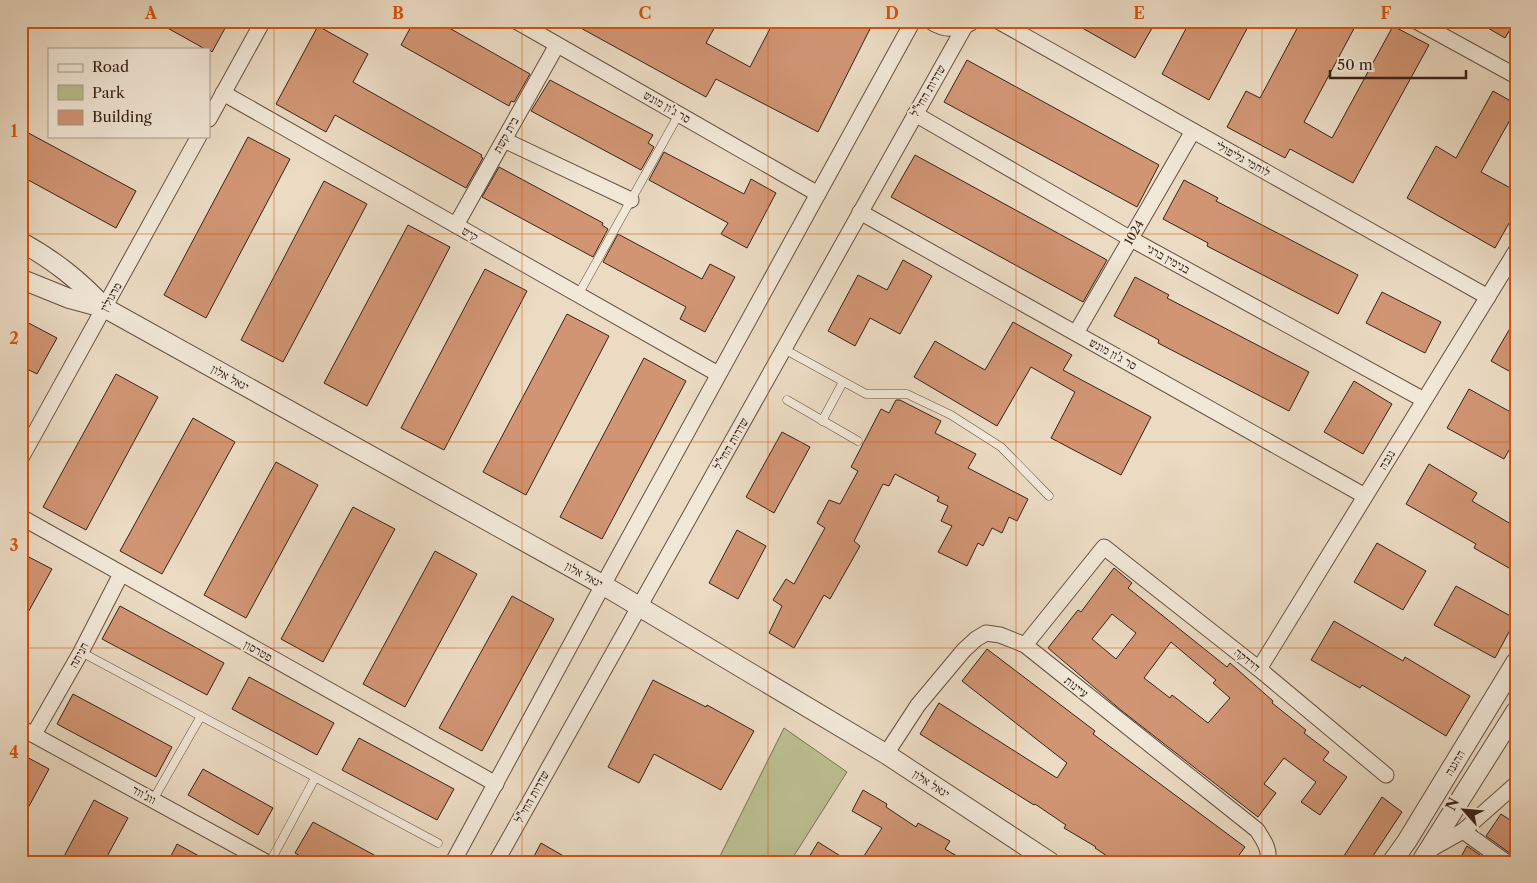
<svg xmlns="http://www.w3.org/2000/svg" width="1537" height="883" font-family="'Libre Caslon Text','Frank Ruhl Libre',serif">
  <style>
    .green { fill: #bbbf91; stroke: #7a7054 }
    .building { fill: #d19574; stroke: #382217; fill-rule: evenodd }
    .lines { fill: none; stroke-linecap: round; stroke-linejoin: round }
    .service-casing { stroke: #655042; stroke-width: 9 }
    .minor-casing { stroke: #655042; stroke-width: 17 }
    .tertiary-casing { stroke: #655042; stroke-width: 21 }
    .service { stroke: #f2e8d8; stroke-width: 8 }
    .minor { stroke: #f2e8d8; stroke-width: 15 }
    .tertiary { stroke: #f2e8d8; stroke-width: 19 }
    .grid { fill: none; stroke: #d6540d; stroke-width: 1; stroke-opacity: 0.55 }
    .labels { text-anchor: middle; stroke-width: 4; stroke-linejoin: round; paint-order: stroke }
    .street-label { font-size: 12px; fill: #382217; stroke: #f2e8d8 }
    .neatline { fill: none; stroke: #d6540d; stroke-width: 2 }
    .grid-label { font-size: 16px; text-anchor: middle; font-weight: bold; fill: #d6540d }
  </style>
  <rect width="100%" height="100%" fill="#ebdbc3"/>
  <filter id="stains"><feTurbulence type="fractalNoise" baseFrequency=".004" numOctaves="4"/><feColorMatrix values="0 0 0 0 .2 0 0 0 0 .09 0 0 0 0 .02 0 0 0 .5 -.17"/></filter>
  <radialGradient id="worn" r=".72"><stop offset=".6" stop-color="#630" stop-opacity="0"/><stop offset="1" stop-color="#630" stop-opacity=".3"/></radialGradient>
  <!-- green -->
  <path class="green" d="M 784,728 L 847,772 L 790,862 L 717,862 Z"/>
  <!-- building -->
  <g class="building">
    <path d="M 155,21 L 229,21 L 212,52 L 209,49 L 205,49 Z"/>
    <path d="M 414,21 L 437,21 L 530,74 L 514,102 L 511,101 L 509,106 L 401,45 Z"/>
    <path d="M 568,21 L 718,21 L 706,43 L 750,67 L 774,21 L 874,21 L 818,132 L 716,79 L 706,97 Z"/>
    <path d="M 1070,21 L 1156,21 L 1135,58 Z"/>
    <path d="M 1190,21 L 1251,21 L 1209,100 L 1162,74 Z"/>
    <path d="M 1301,21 L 1358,21 L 1304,122 L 1332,138 L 1393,26 L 1429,45 L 1353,183 L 1290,149 L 1285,158 L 1227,127 L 1246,91 L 1260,98 Z"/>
    <path d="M 1476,21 L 1515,21 L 1505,38 Z"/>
    <path d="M 318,26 L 368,54 L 353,82 L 482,155 L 481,157 L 483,158 L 466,188 L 335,115 L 326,132 L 276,104 Z"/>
    <path d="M 967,60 L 1159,165 L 1137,207 L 944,102 Z"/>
    <path d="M 550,80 L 653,135 L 648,143 L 654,147 L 641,170 L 531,111 Z"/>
    <path d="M 1493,91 L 1516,104 L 1516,109 L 1481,172 L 1516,191 L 1516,211 L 1495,248 L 1407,198 L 1436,146 L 1456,158 Z"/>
    <path d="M 21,129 L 136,191 L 116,228 L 21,176 Z"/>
    <path d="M 248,137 L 290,159 L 206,318 L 164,295 Z"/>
    <path d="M 664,152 L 744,194 L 751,179 L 776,193 L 747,248 L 721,234 L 728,223 L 649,180 Z"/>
    <path d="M 915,155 L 1107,260 L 1083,302 L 891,197 Z"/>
    <path d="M 499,167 L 603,223 L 602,225 L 608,229 L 593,257 L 482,197 Z"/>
    <path d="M 1184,180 L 1218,198 L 1216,201 L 1358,275 L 1338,314 L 1207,246 L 1208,243 L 1163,219 Z"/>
    <path d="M 324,181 L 367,204 L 283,362 L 241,340 Z"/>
    <path d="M 408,225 L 450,247 L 367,406 L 324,383 Z"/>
    <path d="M 618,234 L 702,279 L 710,264 L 735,277 L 705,332 L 680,319 L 686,307 L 603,262 Z"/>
    <path d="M 903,260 L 932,276 L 900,334 L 870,318 L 855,346 L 828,331 L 858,275 L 887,290 Z"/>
    <path d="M 485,269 L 527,291 L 444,450 L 401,428 Z"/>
    <path d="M 1135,277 L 1169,295 L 1167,298 L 1309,372 L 1289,411 L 1158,343 L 1159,340 L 1114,316 Z"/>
    <path d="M 1382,292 L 1441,322 L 1425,353 L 1366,323 Z"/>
    <path d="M 567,314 L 609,336 L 526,495 L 483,472 Z"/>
    <path d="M 1516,318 L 1516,375 L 1491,361 Z"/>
    <path d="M 21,319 L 57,338 L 37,374 L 21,366 Z"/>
    <path d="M 1013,322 L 1072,355 L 1063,370 L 1151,417 L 1121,475 L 1051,438 L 1075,392 L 1031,367 L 997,426 L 914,377 L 935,341 L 985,370 Z"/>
    <path d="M 644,358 L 686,381 L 602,539 L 560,517 Z"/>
    <path d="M 116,374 L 158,397 L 86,530 L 43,507 Z"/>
    <path d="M 1354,381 L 1392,404 L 1363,454 L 1324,432 Z"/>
    <path d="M 1469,389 L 1516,415 L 1516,438 L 1504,459 L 1447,428 Z"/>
    <path d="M 896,400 L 900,400 L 941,421 L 935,433 L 976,454 L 968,468 L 1028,499 L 1017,521 L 1009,517 L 1002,533 L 992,528 L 983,546 L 978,543 L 967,566 L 938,552 L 952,526 L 941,521 L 948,506 L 937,501 L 939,497 L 895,474 L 889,486 L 883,484 L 854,541 L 860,546 L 830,599 L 824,595 L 794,648 L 769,633 L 782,606 L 773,600 L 786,579 L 794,584 L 825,528 L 817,523 L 829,500 L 840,504 L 858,471 L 851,467 L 881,409 L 889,413 Z"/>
    <path d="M 193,418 L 235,442 L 162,574 L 120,551 Z"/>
    <path d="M 782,432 L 810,447 L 774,513 L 746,497 Z"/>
    <path d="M 276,462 L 318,485 L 246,618 L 204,595 Z"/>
    <path d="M 1429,464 L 1477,493 L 1472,501 L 1516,527 L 1516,572 L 1474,548 L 1476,544 L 1406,504 Z"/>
    <path d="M 353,507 L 395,529 L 323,662 L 281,639 Z"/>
    <path d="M 737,530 L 766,546 L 738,599 L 709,583 Z"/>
    <path d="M 1377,543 L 1426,571 L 1403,610 L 1354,582 Z"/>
    <path d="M 435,551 L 477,574 L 405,707 L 363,684 Z"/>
    <path d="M 21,553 L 52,569 L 21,625 Z"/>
    <path d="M 1114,568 L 1132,583 L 1128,588 L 1227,667 L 1230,663 L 1273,701 L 1272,703 L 1306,730 L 1304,733 L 1329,752 L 1323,760 L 1347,777 L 1320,815 L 1301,802 L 1316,782 L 1284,758 L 1264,784 L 1276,793 L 1258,817 L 1122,711 L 1048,648 L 1078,610 L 1081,612 ZM 1112,614 L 1136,633 L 1116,659 L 1092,639 ZM 1171,642 L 1216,680 L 1213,683 L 1230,698 L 1208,723 L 1172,695 L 1170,698 L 1144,678 Z"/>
    <path d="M 1456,586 L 1516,619 L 1495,658 L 1434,625 Z"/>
    <path d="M 512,596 L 554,619 L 482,751 L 439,728 Z"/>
    <path d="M 120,606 L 224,663 L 207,695 L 102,639 Z"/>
    <path d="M 1334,621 L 1403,661 L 1405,657 L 1470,696 L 1446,736 L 1362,685 L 1360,688 L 1311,660 Z"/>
    <path d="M 987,649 L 1095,731 L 1093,734 L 1245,847 L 1234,862 L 1116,862 L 1095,848 L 1096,847 L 1064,828 L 1066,825 L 1035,804 L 1034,805 L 920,734 L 939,703 L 1057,778 L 1067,763 L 962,681 Z"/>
    <path d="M 249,677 L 334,723 L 317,755 L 232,709 Z"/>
    <path d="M 653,680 L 706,707 L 707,705 L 754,731 L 721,790 L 654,754 L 639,783 L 608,767 Z"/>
    <path d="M 73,694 L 172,747 L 156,777 L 57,724 Z"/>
    <path d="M 359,738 L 454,789 L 437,820 L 342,770 Z"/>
    <path d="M 21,754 L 49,769 L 21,821 Z"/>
    <path d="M 203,769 L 273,808 L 258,835 L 188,795 Z"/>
    <path d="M 863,790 L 887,804 L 886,807 L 916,827 L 918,823 L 950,841 L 945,849 L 967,862 L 860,862 L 882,828 L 852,811 Z"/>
    <path d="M 1382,797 L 1402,812 L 1369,862 L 1340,862 Z"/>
    <path d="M 94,800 L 128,818 L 104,862 L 61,862 Z"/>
    <path d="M 1501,814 L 1516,824 L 1516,862 L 1511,854 L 1486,836 Z"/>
    <path d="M 313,822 L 387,862 L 311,862 L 295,853 Z"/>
    <path d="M 818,842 L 850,862 L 806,862 Z"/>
    <path d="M 541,843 L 574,862 L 531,862 Z"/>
    <path d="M 177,844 L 210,862 L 168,862 Z"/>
    <path d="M 1467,846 L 1490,862 L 1458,862 Z"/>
  </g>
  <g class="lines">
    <defs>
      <g id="service">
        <path d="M 578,295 L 679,114"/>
        <path d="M 784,349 L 866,394 L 907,394 L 951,415 L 1001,447 L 1049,496"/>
        <path d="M 787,400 L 858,441"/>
        <path d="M 822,421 L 843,382"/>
        <path d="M 81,652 L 438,843"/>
        <path d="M 153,800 L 201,716"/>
        <path d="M 270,862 L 315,778"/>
      </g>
      <g id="minor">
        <path d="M 516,21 L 818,194"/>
        <path d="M 930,21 C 943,30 956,31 971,23"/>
        <path d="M 998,21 L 1488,297"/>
        <path d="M 1416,21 L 1516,76"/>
        <path d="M 223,93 L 718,374"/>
        <path d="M 915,114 L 1131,239 L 1424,400"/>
        <path d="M 209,119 L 263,21"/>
        <path d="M 504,140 L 631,200"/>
        <path d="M 860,212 L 1365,496"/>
        <path d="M 456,225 L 557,45"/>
        <path id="s1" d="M 1076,333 L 1193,131"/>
        <path d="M 21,458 L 199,136"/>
        <path d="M 21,517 L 496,784"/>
        <path d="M 1025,645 L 1104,547 L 1259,669 L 1386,775"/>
        <path d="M 1259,669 L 1516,251"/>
        <path d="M 21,728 L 266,862"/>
        <path d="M 34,734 L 81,652 L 121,574"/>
        <path d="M 886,754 L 918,705 L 964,650 L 976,639 L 986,633 L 1000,635 L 1025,645 L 1257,830 C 1264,841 1270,849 1268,862"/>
        <path d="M 1463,831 L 1506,862"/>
        <path d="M 1429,850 L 1463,831 L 1516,784"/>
        <path d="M 453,862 L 603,585 L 913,21"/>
        <path d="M 496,862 L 965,26"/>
      </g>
      <g id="tertiary">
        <path d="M 21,242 C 55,261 79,280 105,308"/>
        <path d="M 21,279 L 68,298 L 105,308 L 603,585 L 886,754 L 1050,862"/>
        <path d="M 1392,862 L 1407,841 L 1516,662"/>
        <path d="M 1421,862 L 1516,711"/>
      </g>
    </defs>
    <!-- service casing -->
    <use href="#service" class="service-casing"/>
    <!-- minor casing -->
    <use href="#minor" class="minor-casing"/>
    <!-- tertiary casing -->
    <use href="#tertiary" class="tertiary-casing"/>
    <!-- service -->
    <use href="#service" class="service"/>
    <!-- minor -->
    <use href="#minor" class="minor"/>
    <!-- tertiary -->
    <use href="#tertiary" class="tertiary"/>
  </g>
  <!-- grid -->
  <path class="grid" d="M 274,21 L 274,862M 522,21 L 522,862M 768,21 L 768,862M 1016,21 L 1016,862M 1262,21 L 1262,862M 21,234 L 1516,234M 21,442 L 1516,442M 21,648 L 1516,648"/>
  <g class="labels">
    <!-- street labels -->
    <g class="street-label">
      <text transform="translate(928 91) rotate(-60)" y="4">שדרות החי"ל</text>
      <text transform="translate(667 107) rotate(30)" y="4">סר ג'ון מונש</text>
      <text transform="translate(506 135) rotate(-61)" y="4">בית קשת</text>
      <text transform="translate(1243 159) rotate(29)" y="4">לוחמי גליפולי</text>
      <text dy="4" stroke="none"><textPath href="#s1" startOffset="116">1024</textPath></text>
      <text transform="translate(470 234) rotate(30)" y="4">קיש</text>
      <text transform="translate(1168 259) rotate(29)" y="4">בנימין ברגי</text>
      <text transform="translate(111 297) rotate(-61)" y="4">מרגולין</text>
      <text transform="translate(1113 354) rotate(29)" y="4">סר ג'ון מונש</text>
      <text transform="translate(230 378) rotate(29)" y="4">יגאל אלון</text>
      <text transform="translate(731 444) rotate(-60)" y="4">שדרות החי"ל</text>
      <text transform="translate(1387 460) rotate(-59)" y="4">נגבה</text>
      <text transform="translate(584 575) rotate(29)" y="4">יגאל אלון</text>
      <text transform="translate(258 651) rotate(29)" y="4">פטרסון</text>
      <text transform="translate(79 655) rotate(-61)" y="4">חניתה</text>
      <text transform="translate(1247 660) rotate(39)" y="4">דוידקה</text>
      <text transform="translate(1076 687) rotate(38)" y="4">עיינות</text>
      <text transform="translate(1455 763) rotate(-59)" y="4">ההגנה</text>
      <text transform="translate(931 784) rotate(33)" y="4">יגאל אלון</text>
      <text transform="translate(144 795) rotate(29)" y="4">ווג'ווד</text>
      <text transform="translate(532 797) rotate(-61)" y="4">שדרות החי"ל</text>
    </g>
  </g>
  <!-- margin -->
  <rect width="1537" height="883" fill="none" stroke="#ebdbc3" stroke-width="55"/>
  <!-- legend -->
  <rect x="48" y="48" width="162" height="90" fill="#f2e8d8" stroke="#a8998b"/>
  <rect x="58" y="64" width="25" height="8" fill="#f2e8d8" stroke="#a8998b"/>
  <text x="92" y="72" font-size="15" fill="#382217">Road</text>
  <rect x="58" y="85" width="25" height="15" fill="#bbbf91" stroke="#a8998b"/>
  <text x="92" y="98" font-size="15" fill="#382217">Park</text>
  <rect x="58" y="110" width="25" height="15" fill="#d19574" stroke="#a8998b"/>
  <text x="92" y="122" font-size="15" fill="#382217">Building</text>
  <!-- north arrow -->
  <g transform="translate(1464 810) rotate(297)" stroke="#f2e8d8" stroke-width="4" paint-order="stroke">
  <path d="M0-4L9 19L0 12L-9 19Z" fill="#382217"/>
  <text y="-8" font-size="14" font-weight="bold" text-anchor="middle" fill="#382217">N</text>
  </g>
  <!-- scale -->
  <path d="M1330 70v8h136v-8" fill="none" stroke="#382217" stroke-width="2.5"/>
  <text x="1337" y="70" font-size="15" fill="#382217" stroke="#f2e8d8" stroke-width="4" paint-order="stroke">50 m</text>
  <rect x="28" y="28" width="1482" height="828" class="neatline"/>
  <g class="grid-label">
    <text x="151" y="19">A</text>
    <text x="398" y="19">B</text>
    <text x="645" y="19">C</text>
    <text x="892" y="19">D</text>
    <text x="1139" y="19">E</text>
    <text x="1386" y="19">F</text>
    <text x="14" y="137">1</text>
    <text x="14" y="344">2</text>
    <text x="14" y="551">3</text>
    <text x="14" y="758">4</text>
  </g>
  <rect width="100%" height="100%" filter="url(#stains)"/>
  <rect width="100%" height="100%" fill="url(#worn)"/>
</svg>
